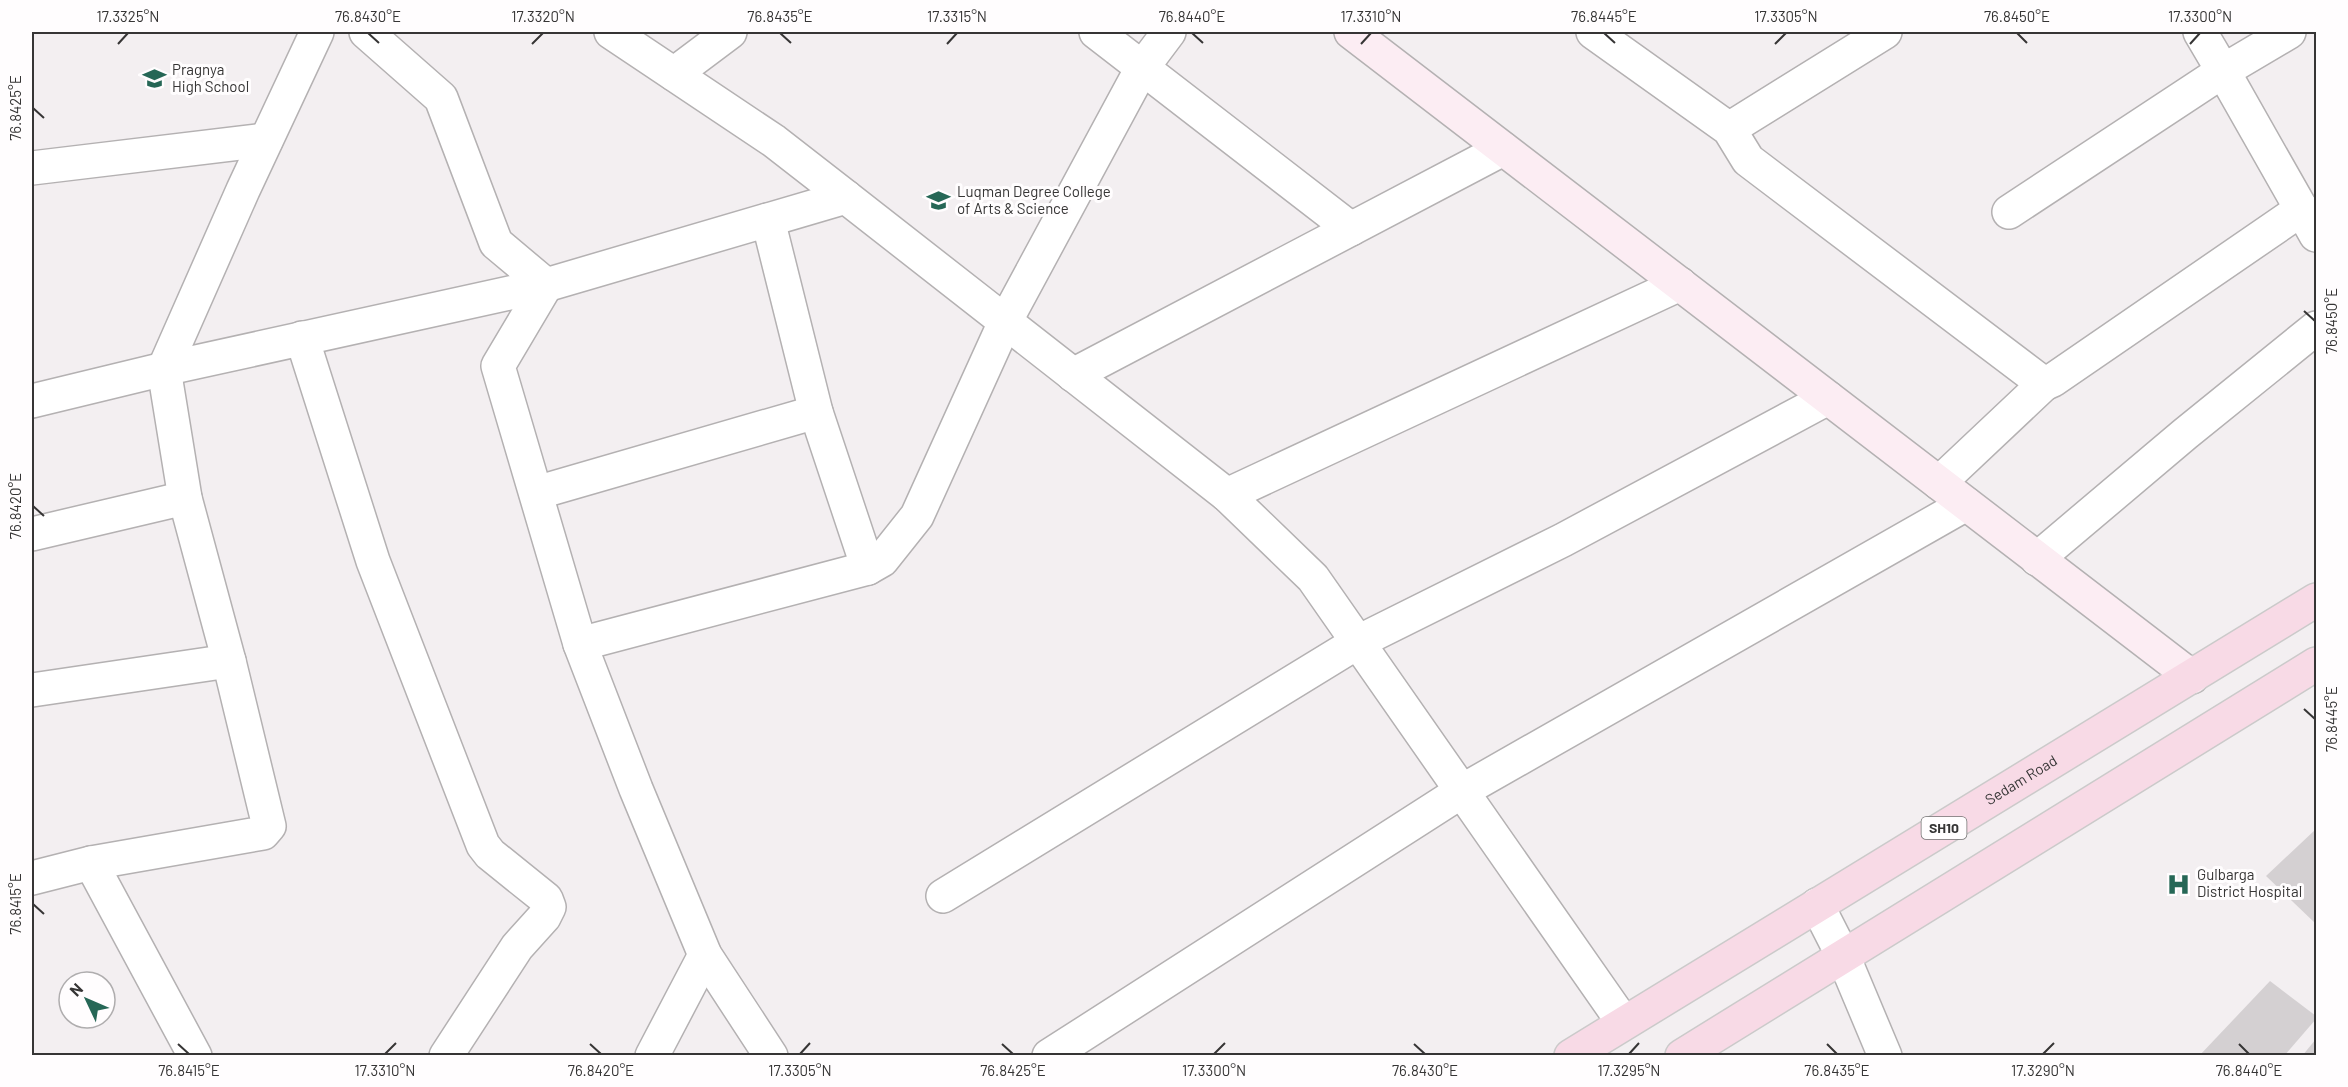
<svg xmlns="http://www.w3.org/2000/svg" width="2348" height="1087" font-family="Barlow,sans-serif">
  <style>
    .building { fill: #d4d0d2 }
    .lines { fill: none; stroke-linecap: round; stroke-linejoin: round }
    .street-casing { stroke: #b4b1b2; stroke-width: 36 }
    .secondary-casing { stroke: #b4b1b2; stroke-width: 36 }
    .primary-casing { stroke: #cbcaca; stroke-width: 36 }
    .street { stroke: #fff; stroke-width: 33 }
    .secondary { stroke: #fcedf3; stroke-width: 33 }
    .primary { stroke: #f8dae6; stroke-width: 33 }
    .ticks { fill: none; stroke: #363535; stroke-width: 2 }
    .labels { text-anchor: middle; stroke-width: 6; stroke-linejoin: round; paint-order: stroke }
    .shield { fill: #fffdfe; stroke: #727171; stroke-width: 1.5 }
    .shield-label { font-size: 14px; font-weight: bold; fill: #363535 }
    .poi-label { font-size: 15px; fill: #363535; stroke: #fffdfe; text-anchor: start }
    .street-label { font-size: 15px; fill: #363535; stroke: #fffdfe }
    .neatline { fill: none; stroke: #363535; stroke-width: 2 }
    .ticks-label { font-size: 15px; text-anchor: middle; fill: #363535 }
  </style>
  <rect width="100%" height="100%" fill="#f3eff1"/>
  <!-- building -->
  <g class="building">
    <path d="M 2316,829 L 2316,924 L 2266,876 Z"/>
    <path d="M 2270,981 L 2316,1016 L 2316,1019 L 2284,1056 L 2199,1056 Z"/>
    <path d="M 2316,1039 L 2316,1056 L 2302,1056 Z"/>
  </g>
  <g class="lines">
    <defs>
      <g id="street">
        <path d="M 366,32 L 441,98 L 496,243 L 546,285 L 498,366 L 580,644 L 636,789 L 705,955 L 771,1056"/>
        <path d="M 611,32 L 774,141 L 846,197 L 1227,495 L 1313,578 L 1623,1022"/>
        <path d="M 1096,32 L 1351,229"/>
        <path d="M 1593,32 L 1729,129 L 1748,160 L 2044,384 L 2053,380 L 2302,209"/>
        <path d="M 2200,32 L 2223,71 L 2289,32"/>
        <path d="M 674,74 L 730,32"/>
        <path d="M 1729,129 L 1885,32"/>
        <path d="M 32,168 L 266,140"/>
        <path d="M 2009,212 L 2223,71 L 2316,235"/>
        <path d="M 768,220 L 816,412 L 868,568"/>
        <path d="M 302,338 L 373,561 L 483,845 L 490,854 L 546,899 L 549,907 L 544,917 L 517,947 L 446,1056"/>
        <path d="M 1073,375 L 1503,149"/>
        <path d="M 32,401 L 164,369 L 546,285 L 846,197"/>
        <path d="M 1939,483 L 2044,384"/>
        <path d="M 536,493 L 816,412"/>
        <path d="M 1227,495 L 1680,284"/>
        <path d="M 32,534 L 185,498"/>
        <path d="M 2037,559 L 2185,434 L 2316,328"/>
        <path d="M 580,644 L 868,568 L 882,560 L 917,516 L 1005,322 L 1142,68 L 1169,32"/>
        <path d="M 32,690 L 229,661"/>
        <path d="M 91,863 L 195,1056"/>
        <path d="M 32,878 L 91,863 L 263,833 L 269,826 L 229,661 L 185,498 L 164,369 L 243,190 L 317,32"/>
        <path d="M 943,896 L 1358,642 L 1563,540 L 1828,398"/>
        <path d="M 1817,905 L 1843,956 L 1885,1056"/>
        <path d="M 652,1056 L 705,955"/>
        <path d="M 1049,1056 L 1462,791 L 1966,504"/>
      </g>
      <path id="secondary" d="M 1351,32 L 2192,677"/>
      <g id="primary">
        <path id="s1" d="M 1571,1056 L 2316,600"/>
        <path d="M 1682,1056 L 2316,664"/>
      </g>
    </defs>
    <!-- street casing -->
    <use href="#street" class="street-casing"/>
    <!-- secondary casing -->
    <use href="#secondary" class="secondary-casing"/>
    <!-- primary casing -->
    <use href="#primary" class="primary-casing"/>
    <!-- street -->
    <use href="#street" class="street"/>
    <!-- secondary -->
    <use href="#secondary" class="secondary"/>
    <!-- primary -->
    <use href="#primary" class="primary"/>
  </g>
  <!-- ticks -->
  <path class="ticks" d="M 368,33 L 379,43M 780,33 L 791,43M 1192,33 L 1203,43M 1604,33 L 1615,43M 2017,33 L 2027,43M 118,44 L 128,33M 532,44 L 543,33M 947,44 L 957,33M 1361,44 L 1371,33M 1775,44 L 1786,33M 2190,44 L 2200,33M 33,108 L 44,118M 2304,311 L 2315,321M 33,506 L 44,516M 2304,709 L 2315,719M 33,904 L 44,914M 178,1044 L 189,1054M 590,1044 L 601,1054M 1002,1044 L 1013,1054M 1414,1044 L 1425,1054M 1827,1044 L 1837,1054M 2239,1044 L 2249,1054M 385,1054 L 396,1043M 800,1054 L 810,1043M 1214,1054 L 1225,1043M 1629,1054 L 1639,1043M 2043,1054 L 2054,1043"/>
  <!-- icons -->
  <defs>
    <symbol id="school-bare" viewBox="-9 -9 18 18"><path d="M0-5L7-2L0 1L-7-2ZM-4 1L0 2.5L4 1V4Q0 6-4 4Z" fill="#266756" stroke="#fffdfe" stroke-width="2.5" paint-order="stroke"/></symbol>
    <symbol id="university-bare" viewBox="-9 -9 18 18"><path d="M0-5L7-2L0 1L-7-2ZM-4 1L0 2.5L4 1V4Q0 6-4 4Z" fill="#266756" stroke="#fffdfe" stroke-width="2.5" paint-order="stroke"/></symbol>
    <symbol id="hospital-bare" viewBox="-9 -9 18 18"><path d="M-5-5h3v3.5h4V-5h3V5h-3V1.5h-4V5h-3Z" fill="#266756" stroke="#fffdfe" stroke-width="2.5" paint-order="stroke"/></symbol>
  </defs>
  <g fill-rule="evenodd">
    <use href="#school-bare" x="138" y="62" width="33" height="33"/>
    <use href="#university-bare" x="922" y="184" width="33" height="33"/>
    <use href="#hospital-bare" x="2162" y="868" width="33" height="33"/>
  </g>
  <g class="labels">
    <!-- shield labels -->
    <rect class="shield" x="1921.5" y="817" width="45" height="22" rx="4.5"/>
    <g class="shield-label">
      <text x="1944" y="833">SH10</text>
    </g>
    <!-- poi labels -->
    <g class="poi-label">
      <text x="172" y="75">Pragnya<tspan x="172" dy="17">High School</tspan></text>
      <text x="957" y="197">Luqman Degree College<tspan x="957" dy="17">of Arts &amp; Science</tspan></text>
      <text x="2197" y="880">Gulbarga<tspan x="2197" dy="17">District Hospital</tspan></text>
    </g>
    <!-- street labels -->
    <g class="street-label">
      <text dy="5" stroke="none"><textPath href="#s1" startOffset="528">Sedam Road</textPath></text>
    </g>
  </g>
  <!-- border -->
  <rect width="2348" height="1087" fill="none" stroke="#fffdfe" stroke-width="66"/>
  <!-- north arrow -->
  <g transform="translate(87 1000) rotate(314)"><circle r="28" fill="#fffdfe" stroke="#afadae" stroke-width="1.5"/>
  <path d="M0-4.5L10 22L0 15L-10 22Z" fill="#266756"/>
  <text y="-9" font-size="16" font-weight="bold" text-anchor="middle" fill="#363535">N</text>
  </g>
  <rect x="33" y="33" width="2282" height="1021" class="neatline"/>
  <g class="ticks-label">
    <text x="128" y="22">17.3325°N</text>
    <text x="368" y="22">76.8430°E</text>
    <text x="543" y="22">17.3320°N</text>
    <text x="780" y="22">76.8435°E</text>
    <text x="957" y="22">17.3315°N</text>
    <text x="1192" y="22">76.8440°E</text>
    <text x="1371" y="22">17.3310°N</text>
    <text x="1604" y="22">76.8445°E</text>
    <text x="1786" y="22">17.3305°N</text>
    <text x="2017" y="22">76.8450°E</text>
    <text x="2200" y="22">17.3300°N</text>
    <text transform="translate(16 108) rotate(-90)" y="5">76.8425°E</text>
    <text transform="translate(2332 321) rotate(-90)" y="5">76.8450°E</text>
    <text transform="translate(16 506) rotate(-90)" y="5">76.8420°E</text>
    <text transform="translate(2332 719) rotate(-90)" y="5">76.8445°E</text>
    <text transform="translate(16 904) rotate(-90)" y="5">76.8415°E</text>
    <text x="189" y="1076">76.8415°E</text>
    <text x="385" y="1076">17.3310°N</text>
    <text x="601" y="1076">76.8420°E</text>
    <text x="800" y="1076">17.3305°N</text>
    <text x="1013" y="1076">76.8425°E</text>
    <text x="1214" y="1076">17.3300°N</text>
    <text x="1425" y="1076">76.8430°E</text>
    <text x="1629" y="1076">17.3295°N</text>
    <text x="1837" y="1076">76.8435°E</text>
    <text x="2043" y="1076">17.3290°N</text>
    <text x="2249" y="1076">76.8440°E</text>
  </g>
</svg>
